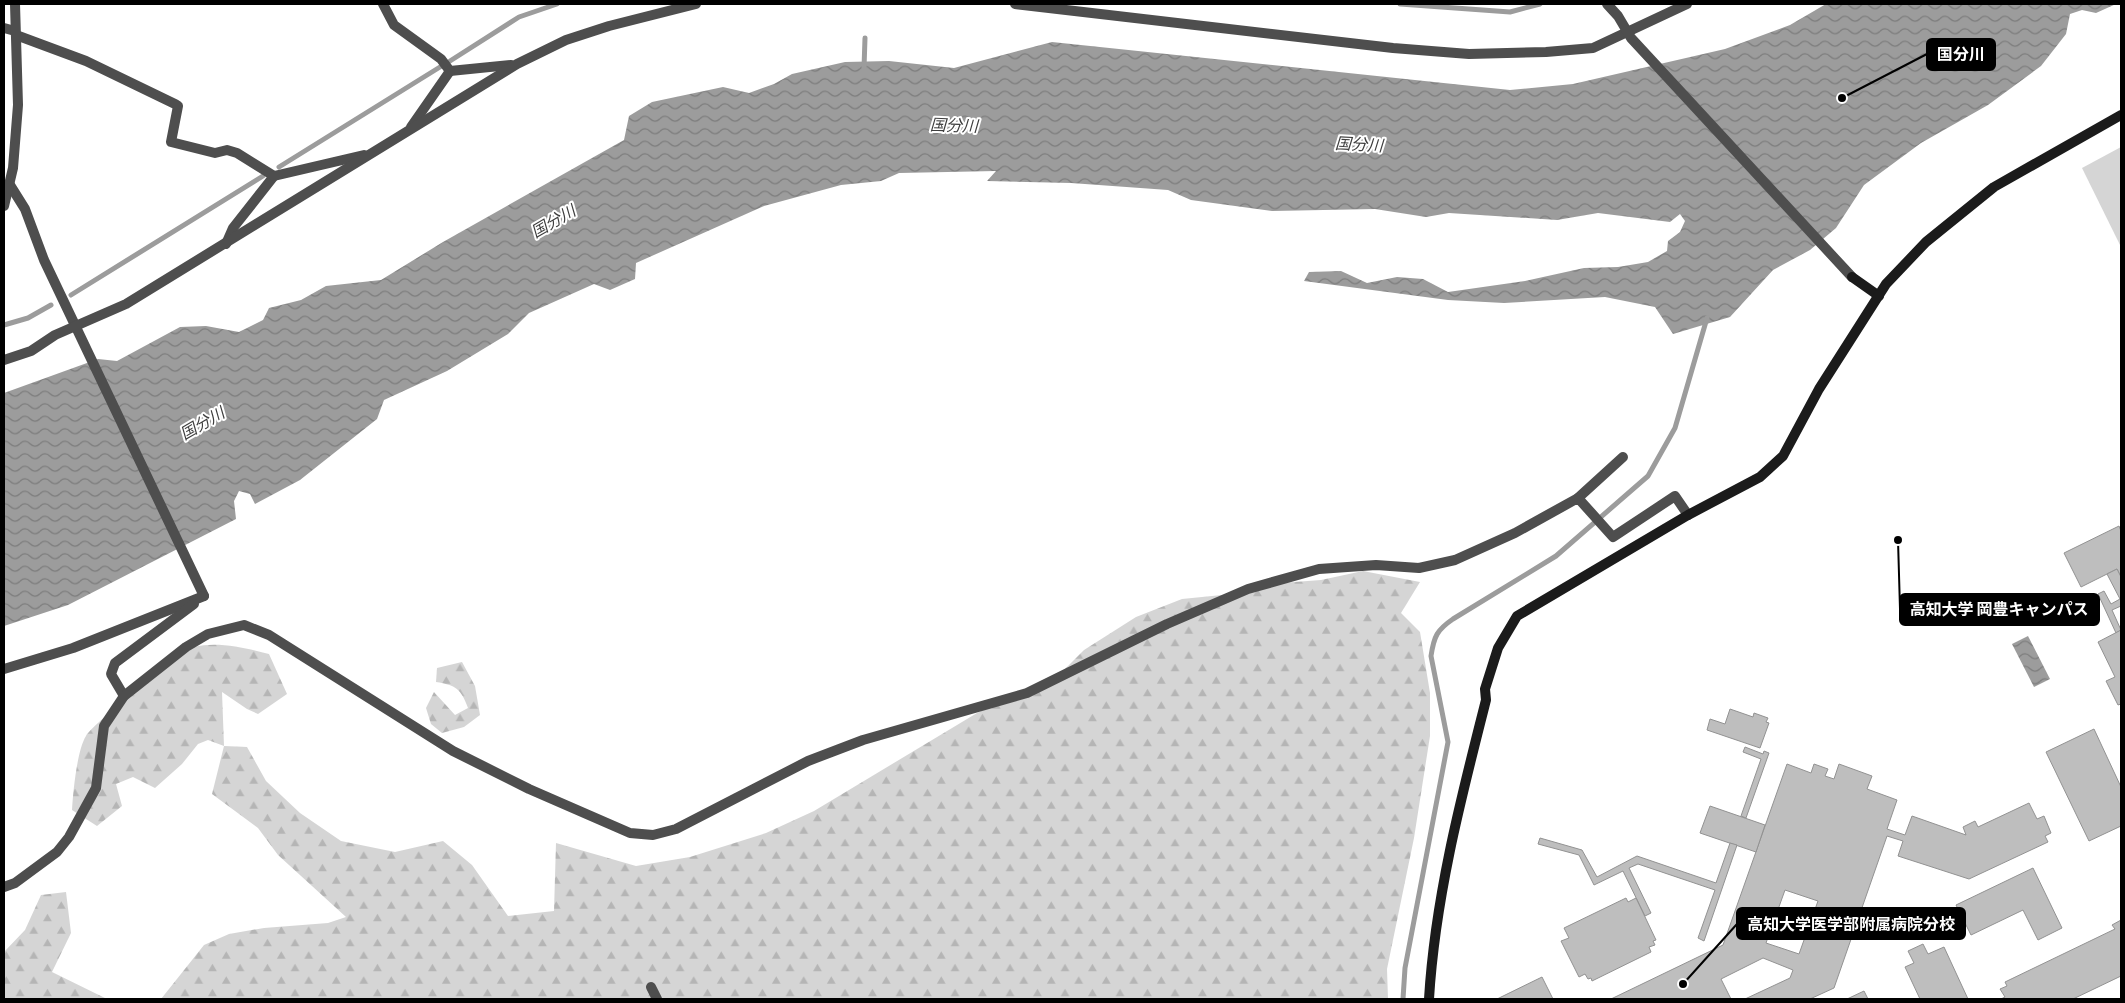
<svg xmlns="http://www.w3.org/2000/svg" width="2125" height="1003" font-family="Commissioner,'Noto Sans JP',sans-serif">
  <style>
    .grass { fill: #d5d5d5 }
    .forest { fill: url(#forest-firs) }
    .water { fill: url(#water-waves) }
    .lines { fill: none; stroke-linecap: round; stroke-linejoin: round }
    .stream { stroke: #9c9c9c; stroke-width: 5 }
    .building { fill: #bebebe; stroke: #929292; fill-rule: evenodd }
    .street { stroke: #4e4e4e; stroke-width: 10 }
    .secondary { stroke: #1b1b1b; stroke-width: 10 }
    .labels { text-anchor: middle; stroke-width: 4; stroke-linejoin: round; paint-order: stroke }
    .water-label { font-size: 16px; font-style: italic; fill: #3d3d3d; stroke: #fff }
    .leader { fill: none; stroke: #000; stroke-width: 2 }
    .callout-dot { fill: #000; stroke: #fff; stroke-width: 2 }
    .callout { fill: #000; stroke: #000; stroke-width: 2 }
    .callout-label { font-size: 16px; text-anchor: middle; font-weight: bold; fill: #fff }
  </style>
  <defs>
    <pattern id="forest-firs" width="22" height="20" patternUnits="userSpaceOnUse" patternTransform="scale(1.25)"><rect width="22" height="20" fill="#d5d5d5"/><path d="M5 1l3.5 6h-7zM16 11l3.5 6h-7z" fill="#b5b5b5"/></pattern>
    <pattern id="water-waves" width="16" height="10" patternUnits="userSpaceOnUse" patternTransform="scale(1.25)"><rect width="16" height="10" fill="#9c9c9c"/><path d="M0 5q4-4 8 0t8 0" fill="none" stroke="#7d7d7d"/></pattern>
  </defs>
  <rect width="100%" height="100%" fill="#fff"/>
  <!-- grass -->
  <path class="grass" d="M 2121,147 L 2121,247 L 2082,168 Z"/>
  <!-- forest -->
  <g class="forest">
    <path d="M 1363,571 L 1420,582 L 1401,613 L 1420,632 L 1430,693 L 1430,736 L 1414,838 L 1387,969 L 1388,999 L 161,999 L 204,945 L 229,934 L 264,928 L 328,923 L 346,917 L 278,855 L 258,828 L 212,794 L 224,746 L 208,740 L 198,744 L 182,764 L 155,788 L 133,777 L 116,784 L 122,806 L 97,826 L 72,810 C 73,793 77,750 86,736 C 92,725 184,649 194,647 C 217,641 247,648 269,654 L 287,694 L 258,714 L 247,709 L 222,692 L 224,746 L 247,747 L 266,781 L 300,813 L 341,841 L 395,852 L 443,841 L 472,865 L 508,916 L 554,911 L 556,843 L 636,866 L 690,857 L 766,833 L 814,811 L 977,713 L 1060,674 L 1084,650 L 1136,617 L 1182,599 L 1232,594 L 1281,583 L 1321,580 Z"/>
    <path d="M 462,662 L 475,686 L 480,715 L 464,727 L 442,733 L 431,724 L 426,708 L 434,692 L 455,715 L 468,708 C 461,689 456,685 436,682 L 437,668 Z"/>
    <path d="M 66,892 L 71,933 L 52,972 L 107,999 L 4,999 L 4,952 L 25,930 L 41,895 Z"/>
  </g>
  <!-- water -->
  <g class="water">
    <path d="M 1826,4 L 2116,4 L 2096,13 L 2082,10 L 2070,14 L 2066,34 L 2041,66 L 1988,105 L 1921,143 L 1864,185 L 1836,228 L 1810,250 L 1773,270 L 1730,317 L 1673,334 L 1655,307 L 1605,297 L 1504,303 L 1448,300 L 1304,281 L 1309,272 L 1341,271 L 1367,283 L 1397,277 L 1423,279 L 1448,292 L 1525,281 L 1584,268 L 1618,267 L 1648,262 L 1667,251 L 1668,241 L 1680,232 L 1685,221 L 1680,214 L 1670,222 L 1598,213 L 1557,220 L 1449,213 L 1426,217 L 1375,209 L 1272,211 L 1191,200 L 1168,190 L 1071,183 L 987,181 L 996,171 L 899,173 L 881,181 L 841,185 L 764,206 L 636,263 L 635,279 L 610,290 L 594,284 L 529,313 L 508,334 L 447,371 L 384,400 L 377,419 L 300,480 L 255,504 L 250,494 L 239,491 L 234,501 L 236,519 L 68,605 L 4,626 L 4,393 L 98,359 L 117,361 L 180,327 L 206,326 L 239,332 L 263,320 L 269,308 L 301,300 L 326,286 L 381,280 L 443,242 L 624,140 L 629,116 L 652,102 L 723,87 L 749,93 L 774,84 L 792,74 L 845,62 L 889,61 L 954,68 L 1052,42 L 1510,90 L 1573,84 L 1725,49 L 1790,25 Z"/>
    <path d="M 2028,636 L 2050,679 L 2034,687 L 2012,644 Z"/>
  </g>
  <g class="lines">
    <!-- stream -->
    <g class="stream">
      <path d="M 1400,4 L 1510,12 L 1540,4"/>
      <path d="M 450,61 L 519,17 L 557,4"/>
      <path d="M 864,68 L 865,38"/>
      <path d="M 279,167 L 440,67"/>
      <path d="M 71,295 L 263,176"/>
      <path d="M 4,325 L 28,318 L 51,305"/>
      <path d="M 1403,999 L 1405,968 L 1448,742 L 1431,656 C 1434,636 1437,630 1453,619 L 1556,556 L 1648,476 L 1675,428 L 1707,318"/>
    </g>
  </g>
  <!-- building -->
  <g class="building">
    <path d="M 2119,526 L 2121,531 L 2121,577 L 2117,569 L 2081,587 L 2064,553 Z"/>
    <path d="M 2117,569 L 2121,577 L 2121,606 L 2112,610 L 2121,630 L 2116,633 L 2098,594 L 2104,591 L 2111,604 L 2120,599 L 2107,574 Z"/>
    <path d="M 2121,630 L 2121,704 L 2118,705 L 2106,681 L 2115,677 L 2098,642 Z"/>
    <path d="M 1730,709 L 1753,717 L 1754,713 L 1768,718 L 1766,722 L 1769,723 L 1760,748 L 1707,730 L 1710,719 L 1725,724 Z"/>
    <path d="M 2094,729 L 2121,787 L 2121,826 L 2089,841 L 2046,752 Z"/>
    <path d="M 1745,747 L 1763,754 L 1764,751 L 1769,753 L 1746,818 L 1741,816 L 1761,759 L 1743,752 Z"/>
    <path d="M 1787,764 L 1811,773 L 1814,764 L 1828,769 L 1825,776 L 1834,779 L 1839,764 L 1872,776 L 1867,789 L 1897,800 L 1887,829 L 1905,835 L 1912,816 L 1966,835 L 1963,827 L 1975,821 L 1978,827 L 2029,803 L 2037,819 L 2044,816 L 2051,833 L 2045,836 L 2048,842 L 1969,879 L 1898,856 L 1903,841 L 1887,836 L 1834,988 L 1810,999 L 1745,999 L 1790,978 L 1793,970 L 1763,958 L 1721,979 L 1731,999 L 1611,999 L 1723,945 ZM 1785,890 L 1818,901 L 1799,954 L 1766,943 Z"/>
    <path d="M 1710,806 L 1765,825 L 1756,852 L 1700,833 Z"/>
    <path d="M 1540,838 L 1582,850 L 1597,877 L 1637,856 L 1716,883 L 1730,843 L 1737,845 L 1704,941 L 1698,938 L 1715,890 L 1638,864 L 1629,868 L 1651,913 L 1645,916 L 1623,871 L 1594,885 L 1579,855 L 1538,844 Z"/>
    <path d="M 2033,868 L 2062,928 L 2038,940 L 2023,910 L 1971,935 L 1956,905 Z"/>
    <path d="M 1626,898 L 1628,902 L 1636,898 L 1656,940 L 1653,941 L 1655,945 L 1649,947 L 1651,952 L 1592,981 L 1591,978 L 1588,979 L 1585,974 L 1579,977 L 1561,941 L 1569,938 L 1564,928 Z"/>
    <path d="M 2121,920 L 2121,976 L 2073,999 L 2001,999 L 2005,997 L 2000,989 L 2007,986 L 2005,982 L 2115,929 L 2112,925 Z"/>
    <path d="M 1923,944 L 1928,954 L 1944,947 L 1968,999 L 1920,999 L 1905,967 L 1914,963 L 1908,951 Z"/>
    <path d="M 1542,977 L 1553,999 L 1497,999 Z"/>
    <path d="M 1864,991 L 1868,999 L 1847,999 Z"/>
  </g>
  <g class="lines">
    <!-- street -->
    <g class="street">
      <path d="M 383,4 L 394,25 L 441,59 L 450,71 L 511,65"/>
      <path d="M 1015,4 L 1393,48 L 1469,54 L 1546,52 L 1593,48 L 1687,4"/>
      <path d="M 1607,4 L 1618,16 L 1631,38 L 1852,277"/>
      <path d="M 4,28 L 15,31"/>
      <path d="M 16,35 L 86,61 L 175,104 L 178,106 L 171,142 L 215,153 L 227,150 L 237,153 L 274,176 L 233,228 L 226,244"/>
      <path d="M 411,127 L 450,71"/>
      <path d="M 274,176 L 364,155"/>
      <path d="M 10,185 L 25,209 L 44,260 L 204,596"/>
      <path d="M 4,206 L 13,168 L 18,105 L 15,4"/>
      <path d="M 4,360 L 31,351 L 55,335 L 126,304 L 517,64 L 566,40 L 609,26 L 696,4"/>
      <path d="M 1578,498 L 1623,457"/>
      <path d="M 4,669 L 73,648 L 204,596"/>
      <path d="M 124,696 L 111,674 L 115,663 L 194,604"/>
      <path d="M 4,887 L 15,883 L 57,852 L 69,837 L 96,788 L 104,726 L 124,696 L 186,647 L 208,634 L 244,625 L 269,635 L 453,751 L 529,789 L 630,833 L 653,835 L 676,829 L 808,761 L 863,740 L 1027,693 L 1167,624 L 1248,589 L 1319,569 L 1376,565 L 1419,568 L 1455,560 L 1515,533 L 1578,498 L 1613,537 L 1675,496 L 1688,515"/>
      <path d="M 651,987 L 657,999"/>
    </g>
    <!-- secondary -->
    <g class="secondary">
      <path d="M 1852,277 L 1879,296"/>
      <path d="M 1429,999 C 1435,898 1461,798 1486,700 L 1485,689 L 1498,648 L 1517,616 L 1688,515 L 1760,477 L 1783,456 L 1819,389 L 1886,284 L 1926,242 L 1994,187 L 2121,115"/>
    </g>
  </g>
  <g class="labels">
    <!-- water labels -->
    <g class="water-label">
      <text transform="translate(954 125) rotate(2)" y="6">国分川</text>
      <text transform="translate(1359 144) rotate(3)" y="6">国分川</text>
      <text transform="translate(553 221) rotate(-30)" y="6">国分川</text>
      <text transform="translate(202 423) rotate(-30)" y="6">国分川</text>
    </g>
  </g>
  <!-- callouts -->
  <path class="leader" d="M1842 98L1927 54M1898 540L1900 609M1683 984L1737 924"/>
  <g class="callout-dot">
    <circle cx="1842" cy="98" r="5"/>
    <circle cx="1898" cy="540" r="5"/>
    <circle cx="1683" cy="984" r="5"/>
  </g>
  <g class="callout">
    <rect x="1927" y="39" width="68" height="31" rx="5"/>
    <rect x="1900" y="594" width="199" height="31" rx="5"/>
    <rect x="1737" y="908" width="228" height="31" rx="5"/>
  </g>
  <g class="callout-label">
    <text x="1961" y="60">国分川</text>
    <text x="1999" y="615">高知大学 岡豊キャンパス</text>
    <text x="1851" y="930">高知大学医学部附属病院分校</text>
  </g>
  <!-- border -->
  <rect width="2125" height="1003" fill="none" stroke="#000000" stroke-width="10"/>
</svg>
